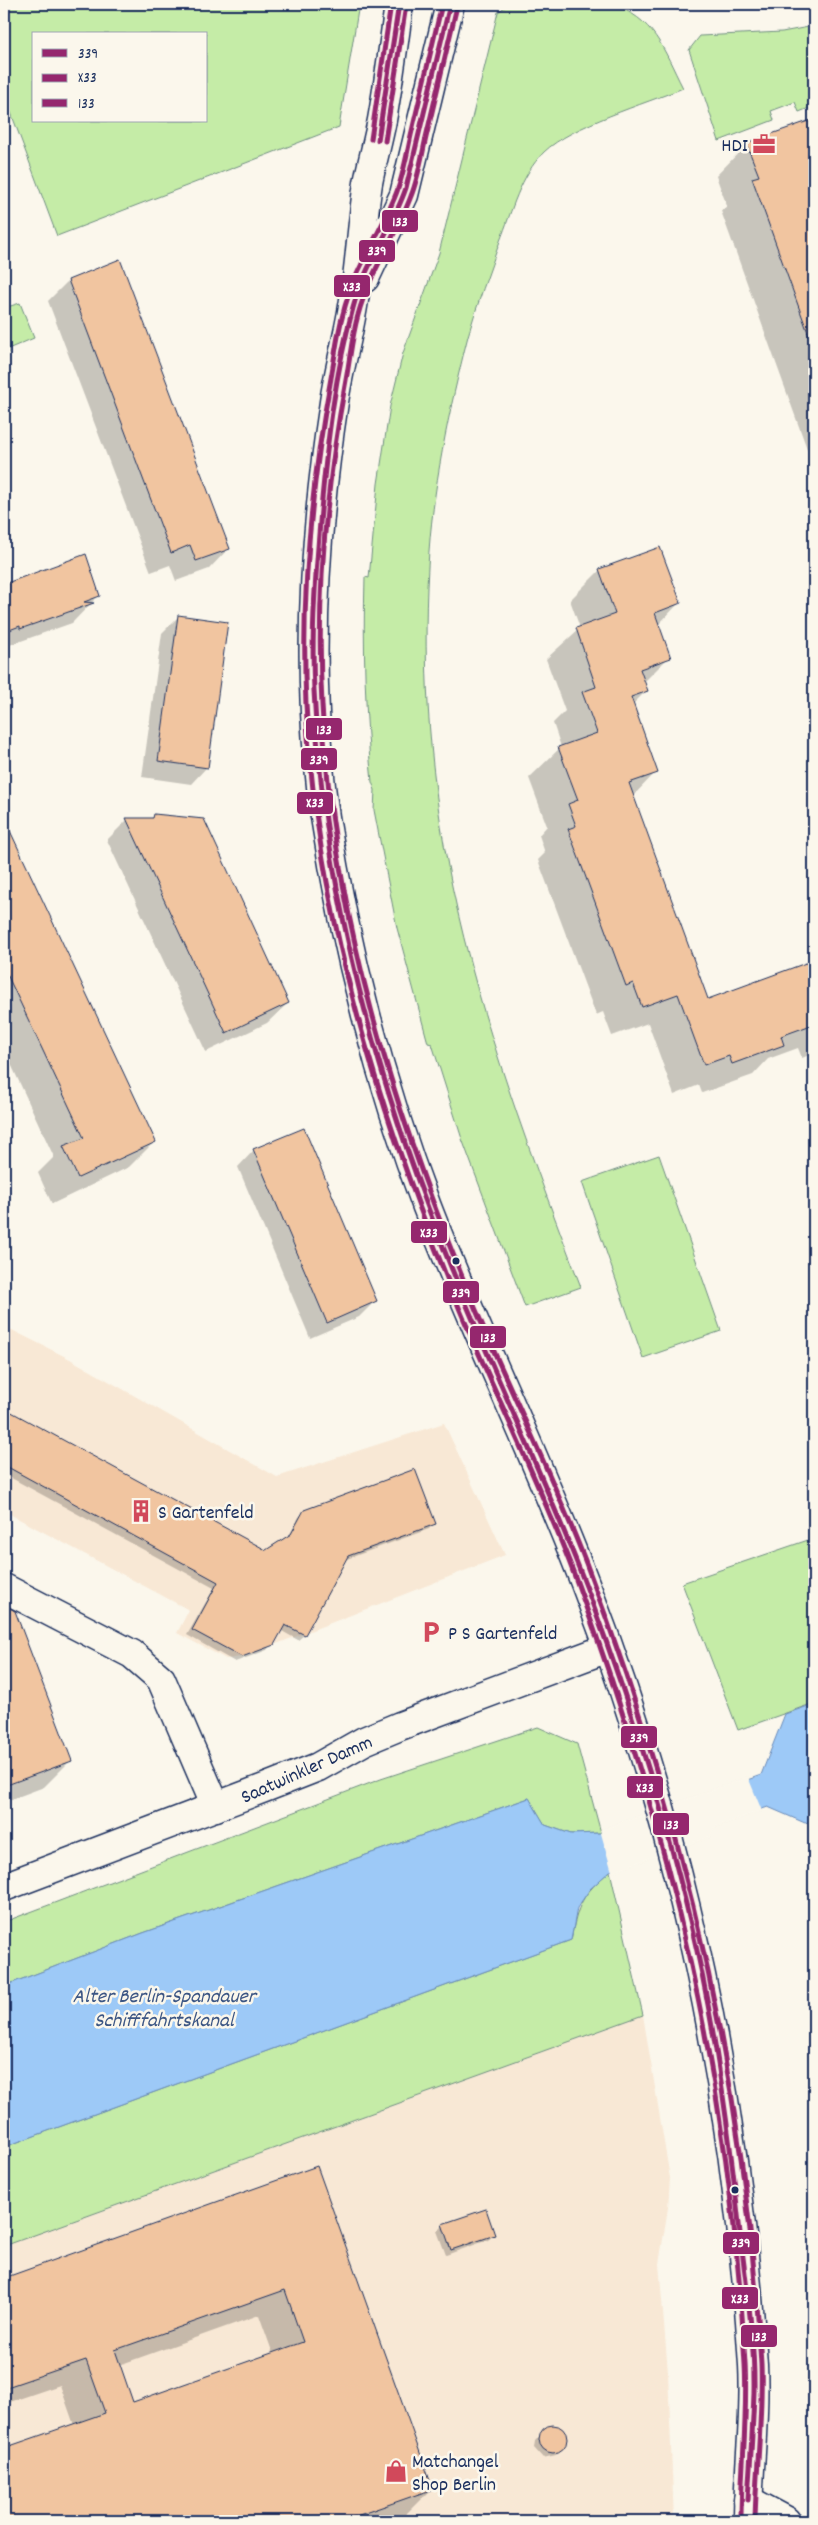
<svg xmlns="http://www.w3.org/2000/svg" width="818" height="2525" font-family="Dekko,sans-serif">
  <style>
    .built { fill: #f8e8d5 }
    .green { fill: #c5eca7; stroke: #708e82; fill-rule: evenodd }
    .water { fill: #9dc9f7; stroke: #698bba }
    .pier { fill: #fbf7ec }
    .shadow { fill: #0003; fill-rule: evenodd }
    .building { fill: #f1c5a0; stroke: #1b2f5e; fill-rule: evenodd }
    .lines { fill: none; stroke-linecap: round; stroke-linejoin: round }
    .minor-casing { stroke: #1b2f5e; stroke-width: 31 }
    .secondary-casing { stroke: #1b2f5e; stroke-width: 31 }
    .minor { stroke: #fbf7ec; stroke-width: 28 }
    .secondary { stroke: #fbf7ec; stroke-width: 28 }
    .bus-1-casing { stroke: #fbf7ec; stroke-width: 9 }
    .bus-2-casing { stroke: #fbf7ec; stroke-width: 9 }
    .bus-3-casing { stroke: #fbf7ec; stroke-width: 9 }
    .bus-1 { stroke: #95276e; stroke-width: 5 }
    .bus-2 { stroke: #95276e; stroke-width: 5 }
    .bus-3 { stroke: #95276e; stroke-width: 5 }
    .bus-dot { fill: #1b2f5e; stroke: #fbf7ec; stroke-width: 2 }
    .labels { text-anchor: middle; stroke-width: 5; stroke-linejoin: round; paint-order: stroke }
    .poi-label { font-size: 20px; fill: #1b2f5e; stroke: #fbf7ec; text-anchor: start }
    .street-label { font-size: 20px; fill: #1b2f5e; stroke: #fbf7ec }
    .water-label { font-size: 21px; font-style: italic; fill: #3c5684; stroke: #fbf7ec }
    .line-badge { stroke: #fbf7ec; stroke-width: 2 }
    .badge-label { font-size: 14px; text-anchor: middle; font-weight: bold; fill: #fff }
  </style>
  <rect width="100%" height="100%" fill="#fbf7ec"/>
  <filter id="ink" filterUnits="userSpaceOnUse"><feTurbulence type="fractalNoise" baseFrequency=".02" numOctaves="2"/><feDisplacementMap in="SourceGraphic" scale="10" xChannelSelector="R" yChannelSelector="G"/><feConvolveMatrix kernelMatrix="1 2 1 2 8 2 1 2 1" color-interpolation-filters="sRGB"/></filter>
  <g filter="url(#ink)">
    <!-- built -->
    <g class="built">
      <path d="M 4,1326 L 70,1359 L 277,1477 L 444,1423 L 505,1555 L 274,1645 L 242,1657 L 226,1659 L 177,1633 L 189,1610 L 4,1511 Z"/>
      <path d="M 643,2015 L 670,2178 L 668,2208 L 659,2264 L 668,2372 L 674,2521 L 4,2521 L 4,2246 Z"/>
    </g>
    <!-- green -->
    <g class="green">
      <path d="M 4,4 L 359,4 L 339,127 L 57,236 L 4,94 ZM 34,34 L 206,34 L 206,121 L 34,121 Z"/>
      <path d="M 509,4 L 610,4 C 655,18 663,49 683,88 C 645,104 572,125 544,152 C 520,176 512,211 500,241 C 489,273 477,304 468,336 C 449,411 432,489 428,567 C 422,673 430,781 452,886 C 481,1024 531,1156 581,1287 L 525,1307 L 462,1139 L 432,1044 L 428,1043 L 397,928 L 374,810 L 375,790 L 372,782 C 365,714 363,646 365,577 L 369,578 L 378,484 L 390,406 L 403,353 L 439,253 L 498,12 Z"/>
      <path d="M 814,26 L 814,106 L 799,112 L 795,102 L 771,111 L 774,120 L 719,141 L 689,50 L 700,36 L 782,32 Z"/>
      <path d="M 20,303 L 34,338 L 8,349 L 8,353 L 4,358 L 4,308 Z"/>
      <path d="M 659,1155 L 721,1331 L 643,1358 L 582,1182 Z"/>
      <path d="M 814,1538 L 814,1703 L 738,1730 L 682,1583 Z"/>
      <path d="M 538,1727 L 577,1744 L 601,1833 L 571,1834 L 545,1825 L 529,1798 L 143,1933 L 4,1986 L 4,1922 L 381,1779 Z"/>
      <path d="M 610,1871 L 643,2015 L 4,2246 L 4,2147 L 571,1940 C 578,1903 582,1895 610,1871 Z"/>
    </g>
    <!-- water -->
    <path class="water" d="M 814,1704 L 814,1820 L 805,1823 L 768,1807 L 714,1825 L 709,1835 L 610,1871 L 590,1889 L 577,1908 L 571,1940 L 4,2147 L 4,1986 L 143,1933 L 529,1798 L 545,1825 L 571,1834 L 601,1833 L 761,1775 L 785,1714 Z"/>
    <!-- pier -->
    <path class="pier" d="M 748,1777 L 762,1811 L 715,1827 L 710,1837 L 612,1872 L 600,1830 Z"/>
    <!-- shadow -->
    <g class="shadow">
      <path d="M 814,121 L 814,468 L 721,211 L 727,206 L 716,176 L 747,144 Z"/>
      <path d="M 68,281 L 229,548 L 209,569 L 176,581 L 170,565 L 151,572 L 48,301 Z"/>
      <path d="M 85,555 L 99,595 L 72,623 L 4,647 L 4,585 Z"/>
      <path d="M 600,570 L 679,603 L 658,625 L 669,657 L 643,683 L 646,691 L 632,705 L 656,772 L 633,796 L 707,1000 L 814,961 L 814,1053 L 802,1058 L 798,1048 L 768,1059 L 753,1075 L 702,1093 L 699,1085 L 674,1095 L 648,1023 L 612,1036 L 603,1012 L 596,1015 L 538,860 L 545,853 L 539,835 L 547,826 L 529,778 L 561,747 L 553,723 L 565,711 L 546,659 L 580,628 L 570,600 Z"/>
      <path d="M 179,616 L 207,767 L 191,784 L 142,777 L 162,633 Z"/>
      <path d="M 154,816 L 288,1003 L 267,1023 L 206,1052 L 107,840 L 127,820 L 150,820 Z"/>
      <path d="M 4,821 L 155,1141 L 129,1167 L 52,1204 L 38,1173 L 54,1157 L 4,1049 Z"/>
      <path d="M 254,1150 L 375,1301 L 359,1317 L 310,1338 L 238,1167 Z"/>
      <path d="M 4,1409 L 267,1552 L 288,1538 L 299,1517 L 305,1511 L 434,1523 L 429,1529 L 344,1560 L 304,1635 L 298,1640 L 280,1630 L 267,1650 L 235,1662 L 187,1635 L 214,1588 L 4,1474 Z"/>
      <path d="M 4,1628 L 24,1638 L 70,1761 L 44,1787 L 4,1802 Z"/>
      <path d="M 317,2168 L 431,2489 L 405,2515 L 387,2521 L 4,2521 L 4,2449 L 74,2425 L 60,2385 L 4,2404 L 4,2280 ZM 259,2315 L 273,2354 L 132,2403 L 119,2365 Z"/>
      <path d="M 443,2225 L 494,2235 L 488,2240 L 446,2255 L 437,2231 Z"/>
      <path d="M 551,2426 L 557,2427 L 566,2437 L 565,2443 L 556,2455 L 543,2458 L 534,2448 L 535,2441 L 545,2430 Z"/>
    </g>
    <!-- building -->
    <g class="building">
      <path d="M 814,119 L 814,340 L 811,341 L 752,178 L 759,176 L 746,143 Z"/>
      <path d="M 120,259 L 230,549 L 196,561 L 190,545 L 171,553 L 68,280 Z"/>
      <path d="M 660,547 L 681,603 L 655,613 L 671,658 L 640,669 L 648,691 L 631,697 L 658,773 L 629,783 L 708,999 L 814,960 L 814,1024 L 781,1036 L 784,1045 L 732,1064 L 729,1056 L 704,1065 L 678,994 L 642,1007 L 633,983 L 626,986 L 568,829 L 576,826 L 568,804 L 578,800 L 558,747 L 597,733 L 582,692 L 596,687 L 576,628 L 615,614 L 599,569 Z"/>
      <path d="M 86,554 L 100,596 L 84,602 L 94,603 L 20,629 L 20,626 L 4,632 L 4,584 Z"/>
      <path d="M 178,615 L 228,622 L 208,768 L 158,761 Z"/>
      <path d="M 154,814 L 204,819 L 289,1003 L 226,1033 L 126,818 L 153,818 Z"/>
      <path d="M 4,818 L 156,1142 L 78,1178 L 63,1146 L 84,1138 L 4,968 Z"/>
      <path d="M 304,1128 L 377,1301 L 327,1323 L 253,1149 Z"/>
      <path d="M 4,1408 L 266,1550 L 291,1534 L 304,1510 L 415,1469 L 436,1524 L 348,1556 L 305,1635 L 285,1625 L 274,1645 L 242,1657 L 192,1630 L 218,1582 L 4,1465 Z"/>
      <path d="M 4,1605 L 15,1611 L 72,1761 L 4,1786 Z"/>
      <path d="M 317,2166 L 433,2489 L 342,2521 L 4,2521 L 4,2448 L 105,2413 L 86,2360 L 4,2388 L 4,2278 ZM 285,2290 L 303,2342 L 133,2402 L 115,2350 Z"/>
      <path d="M 486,2209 L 495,2235 L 451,2250 L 442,2224 Z"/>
      <circle cx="553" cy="2439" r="14"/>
    </g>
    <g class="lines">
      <defs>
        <g id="minor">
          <path d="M 4,1588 L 132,1654 L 161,1679 L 216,1807"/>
          <path d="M 748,2500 L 787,2521"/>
        </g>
        <g id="secondary">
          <path d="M 399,4 C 394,42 389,81 382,120 C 378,141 372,162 368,183 C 362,222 360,261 354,300 C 349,334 339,368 334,402 C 313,538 305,680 325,817 C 345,947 380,1084 427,1207 C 477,1336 539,1461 588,1591 C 683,1839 737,2101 753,2365 C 756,2417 748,2469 748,2521"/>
          <path d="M 365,278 L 404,195 L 450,4"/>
          <path d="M 4,1887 L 267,1787 L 318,1767 L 364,1741 L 400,1726 L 608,1648"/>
        </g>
      </defs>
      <!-- minor casing -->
      <use href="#minor" class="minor-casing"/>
      <!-- secondary casing -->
      <use href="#secondary" class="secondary-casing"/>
      <!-- minor -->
      <use href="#minor" class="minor"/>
      <!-- secondary -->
      <use href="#secondary" class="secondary"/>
      <defs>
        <g id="bus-1">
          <path d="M 450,4 L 406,188 C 392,229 364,266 353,308 C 335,374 327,443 321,510 C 316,570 311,631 314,690 C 322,878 372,1065 440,1239 C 486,1359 544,1474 589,1594 C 635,1718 675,1845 702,1974 C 719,2057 730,2140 739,2224 C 745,2279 755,2336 754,2392 C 753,2428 750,2464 748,2500"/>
          <path d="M 378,140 L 399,4"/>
        </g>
        <g id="bus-2">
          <path d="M 442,4 C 432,46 422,89 412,131 C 407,152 404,174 396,194 C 380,235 353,271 343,314 C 337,335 335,357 331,378 C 311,485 301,595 306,704 C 316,913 380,1117 460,1310 C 497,1398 540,1484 574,1574 C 670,1831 731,2089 745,2364 C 748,2416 741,2469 741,2521"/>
          <path d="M 385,141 L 406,5"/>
        </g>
        <g id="bus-3">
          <path d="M 457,6 C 447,48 437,91 427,133 C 422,154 419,176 411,196 C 396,237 369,273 358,315 C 352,336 350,358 346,380 C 326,486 316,597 322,705 C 332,914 395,1119 476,1310 C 512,1395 553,1477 586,1563 C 684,1820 746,2089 761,2364 C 763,2417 756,2469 755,2521"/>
          <path d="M 371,139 L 391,4"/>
        </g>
      </defs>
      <!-- bus-1 casing -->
      <use href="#bus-1" class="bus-1-casing"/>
      <!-- bus-2 casing -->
      <use href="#bus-2" class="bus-2-casing"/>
      <!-- bus-3 casing -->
      <use href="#bus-3" class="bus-3-casing"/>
      <!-- bus-1 -->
      <use href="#bus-1" class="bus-1"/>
      <!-- bus-2 -->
      <use href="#bus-2" class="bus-2"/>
      <!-- bus-3 -->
      <use href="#bus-3" class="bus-3"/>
    </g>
  </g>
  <!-- icons -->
  <defs>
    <symbol id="office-bare" viewBox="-9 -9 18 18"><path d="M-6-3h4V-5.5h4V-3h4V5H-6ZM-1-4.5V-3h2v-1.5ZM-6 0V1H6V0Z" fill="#d1495b" stroke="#fbf7ec" stroke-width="2.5" paint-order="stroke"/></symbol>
    <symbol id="building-bare" viewBox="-9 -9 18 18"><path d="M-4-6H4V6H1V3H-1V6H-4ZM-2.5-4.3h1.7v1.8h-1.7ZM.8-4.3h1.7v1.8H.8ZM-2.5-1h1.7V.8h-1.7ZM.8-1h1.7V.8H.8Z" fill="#d1495b" stroke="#fbf7ec" stroke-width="2.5" paint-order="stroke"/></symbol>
    <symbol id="parking-bare" viewBox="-9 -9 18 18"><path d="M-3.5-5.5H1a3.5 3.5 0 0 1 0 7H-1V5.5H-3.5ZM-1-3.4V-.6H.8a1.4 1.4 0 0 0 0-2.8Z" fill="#d1495b" stroke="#fbf7ec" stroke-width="2.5" paint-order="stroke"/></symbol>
    <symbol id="shop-bare" viewBox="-9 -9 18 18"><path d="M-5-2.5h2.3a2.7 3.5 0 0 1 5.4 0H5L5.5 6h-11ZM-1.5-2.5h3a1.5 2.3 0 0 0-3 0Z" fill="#d1495b" stroke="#fbf7ec" stroke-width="2.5" paint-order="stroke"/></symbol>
  </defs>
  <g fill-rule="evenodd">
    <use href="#office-bare" x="748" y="128" width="32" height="32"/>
    <use href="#building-bare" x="125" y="1495" width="32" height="32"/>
    <use href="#parking-bare" x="415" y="1616" width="32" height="32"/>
    <use href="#shop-bare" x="380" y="2455" width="32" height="32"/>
  </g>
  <!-- markers -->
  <g class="bus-dot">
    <circle cx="456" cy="1261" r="4.5"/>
    <circle cx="735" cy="2190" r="4.5"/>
  </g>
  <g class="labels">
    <!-- poi labels -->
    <g class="poi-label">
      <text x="748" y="151" text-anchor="end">HDI</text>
      <text x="158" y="1518">S Gartenfeld</text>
      <text x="448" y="1639">P S Gartenfeld</text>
      <text x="412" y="2467">Matchangel<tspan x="412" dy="23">Shop Berlin</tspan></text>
    </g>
    <!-- street labels -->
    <g class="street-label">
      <text transform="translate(306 1768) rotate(-24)" y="7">Saatwinkler Damm</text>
    </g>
    <!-- water labels -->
    <g class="water-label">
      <text x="164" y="2002">Alter Berlin-Spandauer<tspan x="164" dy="24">Schifffahrtskanal</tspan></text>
    </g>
  </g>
  <g class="line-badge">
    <rect x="381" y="209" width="38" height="24" rx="5" fill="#95276e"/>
    <rect x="358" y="239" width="38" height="24" rx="5" fill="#95276e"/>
    <rect x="333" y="274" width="38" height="24" rx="5" fill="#95276e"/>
    <rect x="305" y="717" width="38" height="24" rx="5" fill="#95276e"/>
    <rect x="300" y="747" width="38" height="24" rx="5" fill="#95276e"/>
    <rect x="296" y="791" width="38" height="24" rx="5" fill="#95276e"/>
    <rect x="410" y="1220" width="38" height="24" rx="5" fill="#95276e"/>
    <rect x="442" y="1280" width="38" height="24" rx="5" fill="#95276e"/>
    <rect x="469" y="1325" width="38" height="24" rx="5" fill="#95276e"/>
    <rect x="620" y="1725" width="38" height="24" rx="5" fill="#95276e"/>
    <rect x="626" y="1775" width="38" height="24" rx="5" fill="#95276e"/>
    <rect x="652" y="1812" width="38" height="24" rx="5" fill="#95276e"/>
    <rect x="722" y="2231" width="38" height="24" rx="5" fill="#95276e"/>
    <rect x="721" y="2286" width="38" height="24" rx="5" fill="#95276e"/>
    <rect x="740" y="2324" width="38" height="24" rx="5" fill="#95276e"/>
  </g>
  <g class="badge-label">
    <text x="400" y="226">133</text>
    <text x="377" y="255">339</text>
    <text x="352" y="291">X33</text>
    <text x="324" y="734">133</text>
    <text x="319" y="764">339</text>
    <text x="315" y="807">X33</text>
    <text x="429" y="1237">X33</text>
    <text x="461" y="1297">339</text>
    <text x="488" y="1342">133</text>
    <text x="639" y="1742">339</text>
    <text x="645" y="1792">X33</text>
    <text x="671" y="1829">133</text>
    <text x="741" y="2247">339</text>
    <text x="740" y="2303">X33</text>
    <text x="759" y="2341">133</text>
  </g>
  <!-- margin -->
  <rect width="818" height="2525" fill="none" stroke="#fbf7ec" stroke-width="20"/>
  <rect x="10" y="10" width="798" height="2505" fill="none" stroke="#1b2f5e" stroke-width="2" filter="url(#ink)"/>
  <!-- legend -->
  <rect x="32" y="32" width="175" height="90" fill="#fbf7ec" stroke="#a1a7b3"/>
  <rect x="42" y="49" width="25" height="8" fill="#95276e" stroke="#a1a7b3"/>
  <text x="78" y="58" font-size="15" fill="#1b2f5e">339</text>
  <rect x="42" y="74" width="25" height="8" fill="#95276e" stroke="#a1a7b3"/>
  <text x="78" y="82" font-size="15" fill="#1b2f5e">X33</text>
  <rect x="42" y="99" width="25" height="8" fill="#95276e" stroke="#a1a7b3"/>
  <text x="78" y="108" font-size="15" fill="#1b2f5e">133</text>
</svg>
